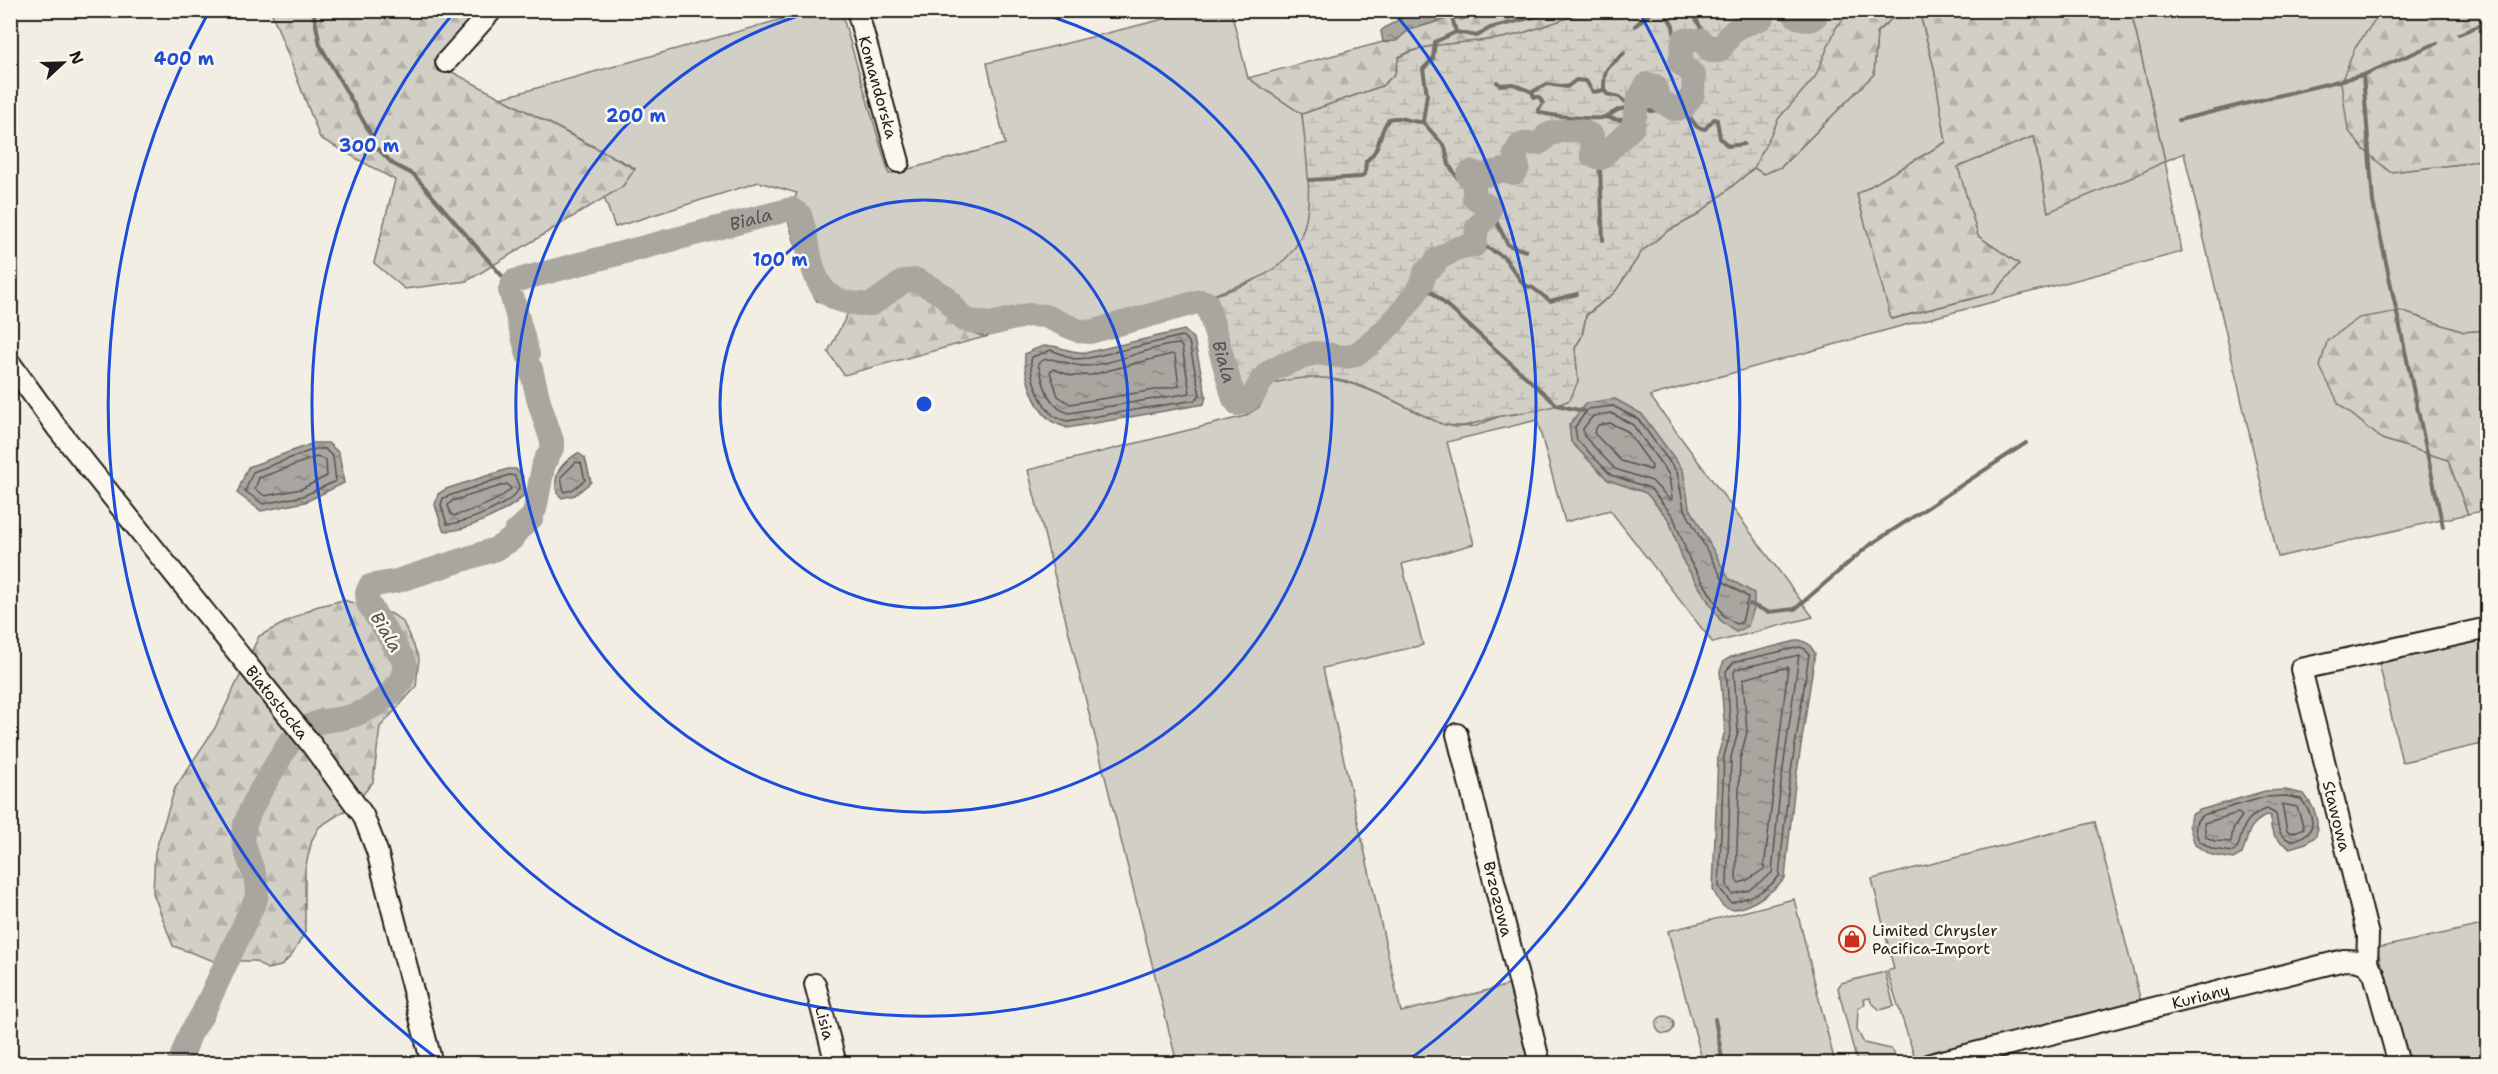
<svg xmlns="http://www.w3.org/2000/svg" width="2498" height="1074" font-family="'Shantell Sans',sans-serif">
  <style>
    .green { fill: #d2cfc6; stroke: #777671; stroke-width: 1.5 }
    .forest { fill: url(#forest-firs); stroke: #777671; stroke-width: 1.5 }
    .wetland { fill: url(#wetland-marsh); stroke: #777671; stroke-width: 1.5 }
    .garden { fill: url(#garden-dots); stroke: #777671; stroke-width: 1.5 }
    .water { fill: url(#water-ripples); stroke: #716f6b; stroke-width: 1.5 }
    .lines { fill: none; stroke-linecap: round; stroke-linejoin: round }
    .shore { stroke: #545351; stroke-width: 1.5 }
    .stream { stroke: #716f6b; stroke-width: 4 }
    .river { stroke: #a9a6a0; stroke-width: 24 }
    .minor-casing { stroke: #1c1c1c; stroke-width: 24 }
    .minor { stroke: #fbf7ec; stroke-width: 20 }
    .ring { fill: none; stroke: #1d4ed8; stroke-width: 3 }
    .labels { text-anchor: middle; stroke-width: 5; stroke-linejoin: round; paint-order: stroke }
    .street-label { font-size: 16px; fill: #1c1c1c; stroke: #fbf7ec }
    .poi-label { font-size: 16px; fill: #1c1c1c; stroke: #fbf7ec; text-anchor: start }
    .water-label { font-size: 18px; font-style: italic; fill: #545351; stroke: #fbf7ec }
    .centre { fill: #1d4ed8; stroke: #fbf7ec; stroke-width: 3 }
    .ring-label { font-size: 18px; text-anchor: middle; font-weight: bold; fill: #1d4ed8; stroke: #fbf7ec; stroke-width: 5; stroke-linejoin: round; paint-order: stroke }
  </style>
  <defs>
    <pattern id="forest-firs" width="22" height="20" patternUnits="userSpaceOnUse" patternTransform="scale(1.5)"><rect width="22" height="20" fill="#d2cfc6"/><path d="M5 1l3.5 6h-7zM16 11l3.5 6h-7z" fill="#b4b1aa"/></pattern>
    <pattern id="wetland-marsh" width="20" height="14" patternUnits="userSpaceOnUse" patternTransform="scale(1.5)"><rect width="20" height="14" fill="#d2cfc6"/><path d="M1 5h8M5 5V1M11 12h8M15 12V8" fill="none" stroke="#b4b1aa"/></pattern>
    <pattern id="garden-dots" width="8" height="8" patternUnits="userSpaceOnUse" patternTransform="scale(1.5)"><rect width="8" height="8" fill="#d2cfc6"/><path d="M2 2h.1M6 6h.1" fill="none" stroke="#b4b1aa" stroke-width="1.8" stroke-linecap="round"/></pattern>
    <pattern id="water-ripples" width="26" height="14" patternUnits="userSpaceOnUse" patternTransform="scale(1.5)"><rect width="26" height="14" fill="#a9a6a0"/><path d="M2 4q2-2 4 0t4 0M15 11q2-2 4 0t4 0" fill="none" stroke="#898682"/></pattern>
  </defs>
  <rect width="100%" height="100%" fill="#f2eee4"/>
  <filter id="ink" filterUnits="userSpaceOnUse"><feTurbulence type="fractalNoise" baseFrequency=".0167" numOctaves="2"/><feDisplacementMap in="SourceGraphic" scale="12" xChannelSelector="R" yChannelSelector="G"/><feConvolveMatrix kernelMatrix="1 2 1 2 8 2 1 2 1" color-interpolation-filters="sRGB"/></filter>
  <g filter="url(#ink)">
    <!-- green -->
    <g class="green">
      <path d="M 811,11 L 841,11 L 889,174 L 1005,144 L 987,63 L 1196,11 L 1231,11 L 1248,78 L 1302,114 C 1308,169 1325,240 1268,274 C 1257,281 1213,292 1209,298 C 1206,301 1204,305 1201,309 L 1084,340 L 1036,324 L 985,337 L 955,327 L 936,298 L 877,312 L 817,301 L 808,286 L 787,217 L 797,193 L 759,182 L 615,227 L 604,197 L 622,187 L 635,168 L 501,98 Z"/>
      <path d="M 2131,11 L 2382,11 L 2355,48 L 2390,172 L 2461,164 L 2487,158 L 2487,330 L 2464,332 L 2400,311 L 2382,439 L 2448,460 L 2468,514 L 2278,557 L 2184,153 L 2165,161 L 2182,252 L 1894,328 L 1650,396 L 1813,617 L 1713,643 L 1610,510 L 1565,522 L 1537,420 L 1447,442 L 1474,544 L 1402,564 L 1423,645 L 1323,668 L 1401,1012 L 1513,984 L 1533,1063 L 1177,1063 L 1028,470 L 1245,416 L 1259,407 L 1273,383 C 1337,363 1385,399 1442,424 L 1456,427 L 1476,426 L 1500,416 L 1517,414 L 1578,381 L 1575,348 L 1582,336 L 1586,316 L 1615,292 L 1642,251 L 1668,231 L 1696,216 L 1754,168 L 1764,174 L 1781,167 L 1874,74 L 1877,32 L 1897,14 L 1921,18 L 1934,68 L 1946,142 L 1857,194 L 1892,319 L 1994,293 L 2019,264 L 1978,236 L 1957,167 L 2034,136 L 2048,212 L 2165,161 Z"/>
      <path d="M 2487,618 L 2487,743 L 2402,762 L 2374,641 Z"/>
      <path d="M 2095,822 L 2141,1002 L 1915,1058 L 1887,971 L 1894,969 L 1872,879 Z"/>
      <path d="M 1794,899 L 1835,1063 L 1703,1063 L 1668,931 Z"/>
      <path d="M 2487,924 L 2487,1063 L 2406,1063 L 2377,948 Z"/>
      <path d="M 1885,972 L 1894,1006 L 1880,1010 L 1871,1002 L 1870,998 L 1864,999 L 1865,1004 L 1858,1009 L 1857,1030 L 1864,1043 L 1891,1049 L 1900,1062 L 1857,1063 L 1838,988 L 1841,983 Z"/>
    </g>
    <!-- forest -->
    <g class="forest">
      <path d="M 2382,10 L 2487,11 L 2487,158 L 2461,164 L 2390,172 L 2363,149 L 2348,130 L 2341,82 L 2355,48 Z"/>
      <path d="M 271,11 L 476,11 L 437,64 L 635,169 L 622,187 L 467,281 L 405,289 L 374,263 L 395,180 L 320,138 Z"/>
      <path d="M 1485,11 L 1591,11 C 1564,19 1538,29 1512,36 C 1475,45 1434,39 1399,57 L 1395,74 L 1382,86 L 1302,114 L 1248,78 L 1383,42 L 1388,43 L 1409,30 L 1452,17 L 1462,20 Z"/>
      <path d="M 1841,11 L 2131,11 L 2165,161 L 2133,177 L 2048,212 L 2034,136 L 1958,167 L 1978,236 L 2019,264 L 1994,293 L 1891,319 L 1857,194 L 1946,142 L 1934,68 L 1921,18 L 1897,14 L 1877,32 L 1874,74 L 1781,167 L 1764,174 L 1754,168 L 1749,154 Z"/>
      <path d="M 909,287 L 936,298 L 956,327 L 985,337 L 844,375 L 828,352 L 850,309 L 877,312 Z"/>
      <path d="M 2400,311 L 2464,332 L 2487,330 L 2487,510 L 2468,514 L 2448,460 L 2382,439 L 2339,404 L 2320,367 L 2327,341 L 2359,318 Z"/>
      <path d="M 343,600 L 392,614 L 403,622 L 419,658 L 416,687 L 380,727 L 373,782 L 355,804 L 319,827 L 312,840 L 305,869 L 305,932 L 292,955 L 281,966 L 267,969 L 255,961 L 214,961 L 173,946 L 153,893 L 155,852 L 175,788 L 215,728 L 259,636 L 315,607 Z"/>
    </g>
    <!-- wetland -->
    <path class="wetland" d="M 1591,10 L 1850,11 L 1836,28 L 1815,77 L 1779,118 L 1754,168 L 1696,216 L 1668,231 L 1642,251 L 1615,292 L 1586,315 L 1582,336 L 1575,348 L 1578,381 L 1570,400 C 1546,411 1527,411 1501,416 C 1476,421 1470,430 1442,424 C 1371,392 1340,362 1259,387 L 1252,398 L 1238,404 L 1234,399 L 1207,303 L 1209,297 C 1324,264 1313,217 1302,114 L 1382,86 L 1395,74 L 1399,57 C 1434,39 1475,45 1512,36 C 1538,29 1564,19 1591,10 Z"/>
    <!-- garden -->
    <circle class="garden" cx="1665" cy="1025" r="9"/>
    <!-- water -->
    <g class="water">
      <path d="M 1417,10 L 1454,11 L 1452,17 L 1409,30 L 1396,41 L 1383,42 L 1381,31 C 1385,26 1410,14 1417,10 Z"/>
      <path d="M 1184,330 L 1194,339 L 1206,396 L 1204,404 L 1067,428 C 1062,425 1054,424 1050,420 C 1034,407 1023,374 1025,354 C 1058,335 1058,355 1089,352 Z"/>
      <path d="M 1615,399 L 1642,414 L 1683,470 L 1689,506 L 1729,579 L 1754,593 L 1754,608 L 1748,626 L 1736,632 L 1720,620 L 1684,563 L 1669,520 L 1646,493 L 1608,480 L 1571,442 L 1569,425 L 1586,403 Z"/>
      <path d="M 314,443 L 328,443 L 339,453 L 344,483 L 305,502 L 261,511 L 237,493 L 248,467 Z"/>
      <path d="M 578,453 L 585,458 L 591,482 L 575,495 L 562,498 L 557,493 C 552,473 562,463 578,453 Z"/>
      <path d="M 508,469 L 516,469 L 523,477 L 524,495 C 513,509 459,535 443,530 L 435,505 L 438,494 L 446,489 Z"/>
      <path d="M 1800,640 L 1809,644 L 1815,653 L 1794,792 L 1785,878 C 1776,890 1738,918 1723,906 C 1719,903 1716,894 1713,890 L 1718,755 L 1725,731 L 1720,671 L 1724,661 L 1731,657 Z"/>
      <path d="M 2285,790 L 2304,794 C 2314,807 2320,819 2316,836 L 2306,843 L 2290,848 C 2275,840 2269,833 2271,816 L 2267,815 C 2245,827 2250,834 2242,854 L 2233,859 L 2212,855 L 2195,845 L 2189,825 L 2191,815 L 2200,810 L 2265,791 Z"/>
    </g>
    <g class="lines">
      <!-- shore -->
      <g class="shore">
        <path d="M 1182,336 L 1189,342 L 1200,395 L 1195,400 L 1067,421 C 1063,420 1057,418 1054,416 C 1041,406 1027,372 1032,357 L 1051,350 L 1074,359 L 1089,358 Z"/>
        <path d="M 1179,344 L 1182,347 L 1190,393 L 1069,413 C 1047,407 1044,384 1038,364 C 1047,352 1071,367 1086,366 C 1118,364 1148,346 1179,344 Z"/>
        <path d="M 1172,354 L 1175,356 L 1179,386 L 1070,404 L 1058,396 L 1050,372 L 1053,369 L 1072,376 L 1091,375 Z"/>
        <path d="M 1613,406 L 1638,419 L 1677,472 L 1684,508 L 1724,582 L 1748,597 L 1742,622 L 1736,624 L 1724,616 L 1690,561 L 1673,516 L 1650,488 L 1611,475 L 1577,440 L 1575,427 L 1588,409 Z"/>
        <path d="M 1611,413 L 1633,425 L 1669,475 L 1672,499 L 1669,499 L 1652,481 L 1615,469 L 1584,436 L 1583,429 L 1593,416 Z"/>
        <path d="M 1610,423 L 1627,431 L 1652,466 L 1651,470 L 1621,461 L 1594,433 L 1598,425 Z"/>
        <path d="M 315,449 L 325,449 L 333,457 L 336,481 L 303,496 L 263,504 L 245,491 L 253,472 Z"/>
        <path d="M 316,457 L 326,460 L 327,476 L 301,489 L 265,496 L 255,489 L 259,478 Z"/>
        <path d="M 576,462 L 581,463 L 585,480 L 572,490 L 564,492 L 561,477 Z"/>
        <path d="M 509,475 L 515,476 L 519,487 C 517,503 461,525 447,524 L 441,505 L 443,498 Z"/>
        <path d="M 507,484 L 511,489 C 496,503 473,510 454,516 L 451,514 L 448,505 L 452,501 Z"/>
        <path d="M 1800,647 L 1805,649 L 1809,655 L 1788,791 L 1779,876 C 1767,892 1750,897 1731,903 L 1719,887 L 1724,756 L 1731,731 L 1726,671 L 1734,662 Z"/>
        <path d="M 1799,655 L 1780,790 L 1772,873 L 1749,890 L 1732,894 L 1727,885 L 1731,757 L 1738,732 L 1734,672 L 1736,669 Z"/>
        <path d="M 1788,667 L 1764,869 L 1746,881 L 1738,883 L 1736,879 L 1740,759 L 1747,732 L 1743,679 Z"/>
        <path d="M 2285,796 L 2301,799 C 2317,820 2317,834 2291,841 C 2276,835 2279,827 2276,814 L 2267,809 C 2234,820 2246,843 2233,852 L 2213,849 L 2199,841 C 2195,831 2192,822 2203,815 L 2265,797 Z"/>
        <path d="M 2282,804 L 2297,807 L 2304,828 L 2292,833 L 2287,831 Z"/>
        <path d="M 2238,813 L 2242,816 L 2233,829 L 2231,842 L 2215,841 L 2206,837 L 2204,823 Z"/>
      </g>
      <!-- stream -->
      <g class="stream">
        <path d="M 313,10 L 320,45 L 373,138"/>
        <path d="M 1664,10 L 1673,26 L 1674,33 L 1684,39"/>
        <path d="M 1685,10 L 1696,19 L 1702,30 L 1724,45"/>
        <path d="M 1761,10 L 1765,12"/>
        <path d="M 1452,17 L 1456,32"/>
        <path d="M 1635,26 L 1653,10"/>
        <path d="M 2459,34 L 2488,22"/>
        <path d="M 2437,43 L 2363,75 L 2373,202 L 2443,527"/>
        <path d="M 1497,82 L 1500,85 L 1513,84 L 1532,92 L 1547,84 L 1567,87 L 1576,80 L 1586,81 L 1593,92 L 1604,90 L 1607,94 L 1619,97 L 1636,110 L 1641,107 L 1651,111 L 1670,106"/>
        <path d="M 1604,90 C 1604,65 1607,70 1624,53"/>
        <path d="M 1532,92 L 1534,97 L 1539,97 L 1543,103 L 1538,111 C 1542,116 1592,119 1601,118 C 1613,116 1618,105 1631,109"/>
        <path d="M 1683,108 L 1697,127 L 1705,129 L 1714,119 L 1717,120 L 1720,138 L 1728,146 L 1744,144"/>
        <path d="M 1605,117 L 1619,120 L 1634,117"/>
        <path d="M 2179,120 L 2363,75"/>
        <path d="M 378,149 L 393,164 L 414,175 L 510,285"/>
        <path d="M 1468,178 L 1459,180 L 1449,165 L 1445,147 L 1423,122 L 1427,94 L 1423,69 L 1433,59 L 1435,42 L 1456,32 L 1477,36 L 1490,28 L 1562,10"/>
        <path d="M 1309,180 L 1361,177 L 1365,173 L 1366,161 C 1381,151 1378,132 1389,119 C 1402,115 1410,123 1423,122"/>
        <path d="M 1488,216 L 1497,223 L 1508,245 L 1526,251"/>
        <path d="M 1603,240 L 1600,169 L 1601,164 L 1607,162 L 1606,153"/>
        <path d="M 1477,242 L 1504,257 L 1524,285 L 1533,288 L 1550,301 L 1577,294"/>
        <path d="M 1423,284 L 1557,405 L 1583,411"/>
        <path d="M 1750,604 L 1768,612 L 1795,609 L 1867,547 L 2026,443"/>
        <path d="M 1715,1019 L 1723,1064"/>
      </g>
      <!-- river -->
      <g class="river">
        <path d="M 1791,10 L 1797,17 L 1810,20 L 1815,17 L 1815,10"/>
        <path id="s1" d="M 528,355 L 510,290 L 514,281 L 791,209 L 800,215 C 816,263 805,307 872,304 L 904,281 L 917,280 L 945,296 L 964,320 L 990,324 L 1028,315 L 1045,316 L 1079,331 L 1090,332 L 1201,301 L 1207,303 L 1234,399 L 1238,404 C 1259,400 1256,379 1272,370 C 1276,368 1312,353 1315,353 C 1326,353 1339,359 1351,356 C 1372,349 1423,293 1425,272 L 1435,264 L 1436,260 L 1458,248 L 1475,245 L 1477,227 L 1488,216 L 1490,208 L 1474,197 L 1474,184 L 1468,176 L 1471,172 L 1482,175 L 1504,170 L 1514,173 L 1518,168 L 1515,154 L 1520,145 C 1531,141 1540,148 1547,135 C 1560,130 1580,127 1592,136 L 1592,155 L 1601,158 L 1633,127 L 1638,100 L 1647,84 L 1655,86 L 1658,99 L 1674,109 L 1683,108 L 1693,94 L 1694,75 L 1680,63 L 1683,40 L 1701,40 L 1711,51 L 1719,51 L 1731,34 L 1739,27 L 1762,18 L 1766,10"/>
        <path d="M 531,369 L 540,405 L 552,441 L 552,448 L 544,463 L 535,509"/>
        <path d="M 311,725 C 321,720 332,720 343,718 C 367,713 409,690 405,662 L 368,603 L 367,593 L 370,586 L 397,581 L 496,549 L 512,539 L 515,533 L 532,517"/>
        <path d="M 179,1064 L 190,1034 L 202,1015 L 256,899 C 261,875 244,859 243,836 C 243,814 277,764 289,743"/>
      </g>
      <defs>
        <g id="minor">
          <path id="s2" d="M 857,10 L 899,162"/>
          <path d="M 446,62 L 492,10"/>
          <path id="s3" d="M 10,363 L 57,428 L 311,744 L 363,815 L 377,851 L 432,1064"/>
          <path id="s4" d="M 1457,734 L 1540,1064"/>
          <path d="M 2367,964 L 2368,935 L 2301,669 L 2488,628"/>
          <path id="s5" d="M 815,984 L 836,1064"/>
          <path id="s6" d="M 1931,1064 L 2344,960 C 2359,960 2366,961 2374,974 L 2399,1064"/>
        </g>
      </defs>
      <!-- minor casing -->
      <use href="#minor" class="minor-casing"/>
      <!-- minor -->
      <use href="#minor" class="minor"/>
    </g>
  </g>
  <!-- distance rings -->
  <g class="ring">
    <circle cx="924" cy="404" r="204"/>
    <path d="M1033 11A408 408 0 1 1 815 11"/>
    <path d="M1393 11A612 612 0 1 1 455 11"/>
    <path d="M439 1060A816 816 0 0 1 207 15M1641 15A816 816 0 0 1 1409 1060"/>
  </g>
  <!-- icons -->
  <defs>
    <symbol id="shop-ring" viewBox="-11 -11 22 22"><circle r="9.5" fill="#fbf7ec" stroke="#c8321e" stroke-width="1.5"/><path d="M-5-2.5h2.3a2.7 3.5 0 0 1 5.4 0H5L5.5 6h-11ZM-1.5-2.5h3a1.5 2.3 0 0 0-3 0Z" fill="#c8321e"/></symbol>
  </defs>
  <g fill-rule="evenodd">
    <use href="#shop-ring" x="1837" y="924" width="30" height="30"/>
  </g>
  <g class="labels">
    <!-- street labels -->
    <g class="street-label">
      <text dy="6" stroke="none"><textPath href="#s2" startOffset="80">Komandorska</textPath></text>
      <text dy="6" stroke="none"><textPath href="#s3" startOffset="432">Białostocka</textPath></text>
      <text transform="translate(2337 816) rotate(76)" y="6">Stawowa</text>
      <text dy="6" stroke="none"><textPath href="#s4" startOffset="170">Brzozowa</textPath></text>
      <text dy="6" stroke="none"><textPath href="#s6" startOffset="278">Kuriany</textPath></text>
      <text dy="6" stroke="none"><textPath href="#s5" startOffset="40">Lisia</textPath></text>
    </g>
    <!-- poi labels -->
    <g class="poi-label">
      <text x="1872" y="936">Limited Chrysler<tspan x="1872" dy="18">Pacifica-Import</tspan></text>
    </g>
    <!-- water labels -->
    <g class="water-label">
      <text dy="6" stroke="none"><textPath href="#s1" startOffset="322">Biala</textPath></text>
      <text dy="6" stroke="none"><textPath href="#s1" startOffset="934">Biala</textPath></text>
      <text transform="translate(386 632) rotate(59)" y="6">Biala</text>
    </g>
  </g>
  <circle cx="924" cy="404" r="9" class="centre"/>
  <g class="ring-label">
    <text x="184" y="65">400 m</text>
    <text x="636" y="122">200 m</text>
    <text x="369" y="152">300 m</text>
    <text x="780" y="266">100 m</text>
  </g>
  <!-- margin -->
  <rect width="2498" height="1074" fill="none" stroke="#fbf7ec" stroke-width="36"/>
  <rect x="18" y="18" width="2462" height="1038" fill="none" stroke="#1c1c1c" stroke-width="2" filter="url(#ink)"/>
  <!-- north arrow -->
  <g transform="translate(63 63) rotate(68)" stroke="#fbf7ec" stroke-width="4.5" paint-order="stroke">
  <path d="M0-4.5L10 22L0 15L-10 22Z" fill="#1c1c1c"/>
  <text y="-9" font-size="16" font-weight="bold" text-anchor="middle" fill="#1c1c1c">N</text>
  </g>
</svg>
